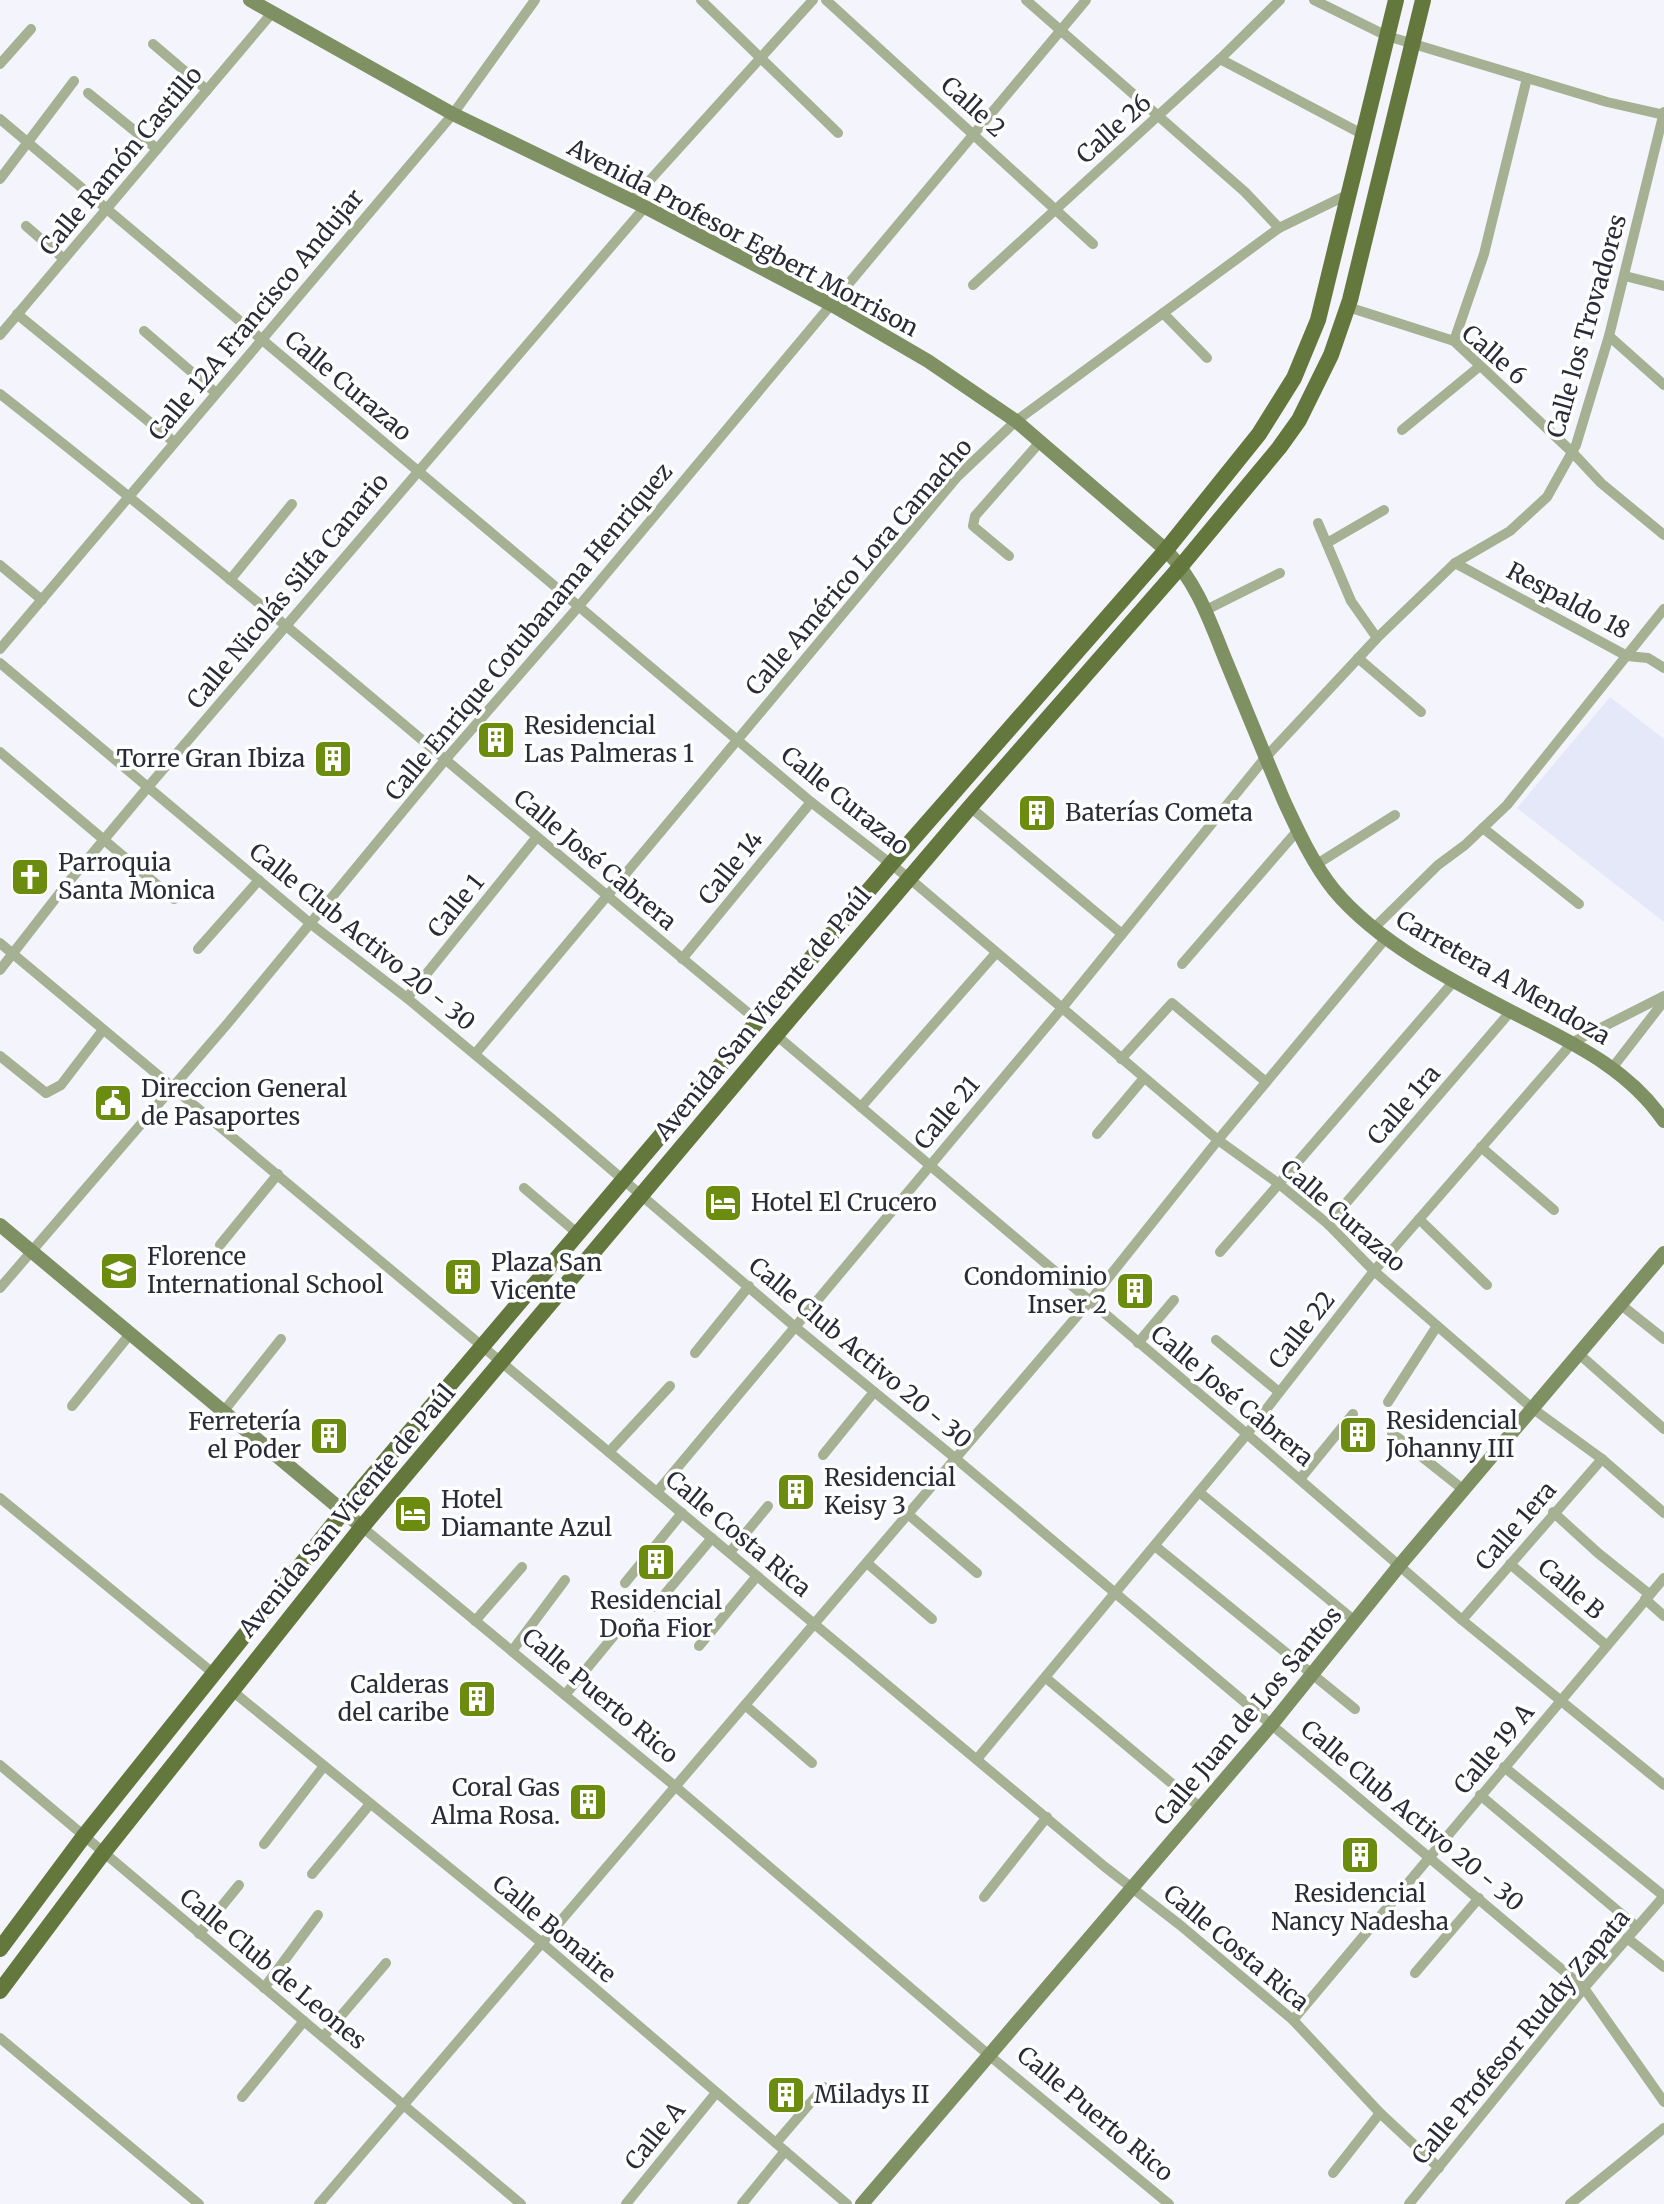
<svg xmlns="http://www.w3.org/2000/svg" width="1664" height="2204" font-family="Merriweather,serif">
  <style>
    .built { fill: #e5e8f8 }
    .lines { fill: none; stroke-linecap: round; stroke-linejoin: round }
    .street { stroke: #a5b192; stroke-width: 10 }
    .secondary { stroke: #7f9062; stroke-width: 14 }
    .primary { stroke: #64783d; stroke-width: 16 }
    .labels { text-anchor: middle; stroke-width: 7; stroke-linejoin: round; paint-order: stroke }
    .street-label { font-size: 24px; fill: #292c38; stroke: #fff }
    .poi-label { font-size: 24px; fill: #292c38; stroke: #fff; text-anchor: start }
  </style>
  <rect width="100%" height="100%" fill="#f4f5fc"/>
  <!-- built -->
  <path class="built" d="M 1610,697 L 1664,739 L 1664,922 L 1517,808 Z"/>
  <g class="lines">
    <!-- street -->
    <g class="street">
      <path d="M 701,0 L 838,133"/>
      <path d="M 826,0 L 1093,244"/>
      <path d="M 1026,0 L 1245,192 L 1279,228"/>
      <path d="M 1314,0 L 1387,36 L 1607,102 L 1664,115"/>
      <path d="M 153,44 L 207,90"/>
      <path d="M 1220,59 L 1364,135"/>
      <path d="M 0,64 L 31,29"/>
      <path d="M 88,93 L 157,149"/>
      <path d="M 0,119 L 811,802 L 910,879 L 1218,1140 L 1279,1184 L 1328,1224 L 1374,1271 L 1532,1408 L 1602,1459 L 1664,1513"/>
      <path d="M 0,179 L 74,81"/>
      <path d="M 631,201 L 813,0"/>
      <path d="M 26,226 L 64,259"/>
      <path d="M 1625,276 L 1664,286"/>
      <path d="M 973,285 L 1220,59 L 1280,0"/>
      <path d="M 1348,307 L 1454,341 L 1572,452 L 1601,483 L 1664,535"/>
      <path d="M 1163,313 L 1207,358"/>
      <path d="M 17,314 L 174,442"/>
      <path d="M 144,331 L 216,393"/>
      <path d="M 0,335 L 272,13"/>
      <path d="M 1609,336 L 1664,385"/>
      <path d="M 1454,341 L 1484,254 L 1527,78"/>
      <path d="M 0,394 C 258,596 505,813 758,1021"/>
      <path d="M 1402,430 L 1480,366"/>
      <path d="M 1318,523 L 1351,601 L 1377,638"/>
      <path d="M 1327,543 L 1384,510"/>
      <path d="M 1009,556 L 973,526 L 975,516 L 1040,442"/>
      <path d="M 1455,563 L 1627,656 L 1648,658 L 1664,668"/>
      <path d="M 0,565 L 42,600"/>
      <path d="M 230,580 L 292,504"/>
      <path d="M 1206,610 L 1280,573"/>
      <path d="M 0,649 L 453,114 L 535,0"/>
      <path d="M 1358,658 L 1421,712"/>
      <path d="M 0,663 L 311,924 L 407,998 L 551,1118 L 794,1326 L 955,1458 L 1584,1988 L 1664,2102"/>
      <path d="M 0,752 L 174,899"/>
      <path d="M 970,807 L 1122,934"/>
      <path d="M 1483,828 L 1579,904"/>
      <path d="M 1317,864 L 1395,815"/>
      <path d="M 1374,928 L 1438,865 L 1465,845 L 1507,805 L 1664,609"/>
      <path d="M 0,943 L 1105,1867 L 1180,1925 L 1293,2020 L 1380,2113 L 1439,2168"/>
      <path d="M 198,949 L 259,880"/>
      <path d="M 682,959 L 811,802"/>
      <path d="M 1182,964 L 1298,830"/>
      <path d="M 0,970 L 66,885 L 148,787 L 645,207"/>
      <path d="M 407,998 L 536,838"/>
      <path d="M 776,1035 L 1247,1434 L 1462,1620 L 1664,1785"/>
      <path d="M 475,1054 L 957,477 L 1016,421 L 1279,228 L 1349,194"/>
      <path d="M 0,1056 L 46,1093 L 61,1085 L 103,1030"/>
      <path d="M 1121,1059 L 1172,1003 L 1266,1082"/>
      <path d="M 1613,1067 L 1664,1001"/>
      <path d="M 861,1107 L 996,953"/>
      <path d="M 1097,1134 L 1144,1078"/>
      <path d="M 1481,1147 L 1554,1210"/>
      <path d="M 524,1188 L 577,1233"/>
      <path d="M 1419,1219 L 1487,1285"/>
      <path d="M 1328,1224 L 1511,1011"/>
      <path d="M 220,1245 L 278,1174"/>
      <path d="M 1220,1252 L 1455,980"/>
      <path d="M 0,1288 L 228,1023 L 445,760 L 579,606 L 1086,0"/>
      <path d="M 1620,1304 L 1664,1339"/>
      <path d="M 1216,1340 L 1279,1392"/>
      <path d="M 1138,1343 L 1174,1300"/>
      <path d="M 695,1353 L 749,1286"/>
      <path d="M 1579,1354 L 1664,1429"/>
      <path d="M 1388,1402 L 1437,1326"/>
      <path d="M 72,1406 L 130,1334"/>
      <path d="M 223,1412 L 281,1339"/>
      <path d="M 1392,1433 L 1465,1491"/>
      <path d="M 609,1452 L 670,1386"/>
      <path d="M 823,1455 L 874,1392"/>
      <path d="M 1300,1479 L 1353,1414"/>
      <path d="M 657,1492 L 1062,1008 L 1265,758 L 1377,638 L 1455,563 L 1510,531 L 1547,497 L 1576,445 L 1609,336 L 1664,112"/>
      <path d="M 1199,1492 L 1355,1621"/>
      <path d="M 0,1498 L 213,1673"/>
      <path d="M 1553,1512 L 1598,1553 L 1649,1594"/>
      <path d="M 909,1515 L 977,1573"/>
      <path d="M 362,1527 L 676,1787 L 990,2056 L 1169,2204"/>
      <path d="M 1155,1546 L 1355,1709"/>
      <path d="M 730,1552 L 768,1506"/>
      <path d="M 867,1563 L 932,1619"/>
      <path d="M 1510,1564 L 1606,1645"/>
      <path d="M 625,1583 L 682,1513"/>
      <path d="M 1645,1599 L 1664,1616"/>
      <path d="M 654,1607 L 712,1538"/>
      <path d="M 1462,1620 L 1602,1459"/>
      <path d="M 475,1621 L 522,1567"/>
      <path d="M 699,1646 L 757,1576"/>
      <path d="M 512,1651 L 565,1580"/>
      <path d="M 1046,1678 L 1201,1808"/>
      <path d="M 231,1690 L 542,1943 L 847,2204"/>
      <path d="M 565,1695 L 621,1627"/>
      <path d="M 745,1705 L 812,1763"/>
      <path d="M 977,1759 L 1247,1434 L 1374,1271 L 1573,1042 L 1664,996"/>
      <path d="M 0,1765 L 521,2204"/>
      <path d="M 1504,1767 L 1664,1896"/>
      <path d="M 1480,1795 L 1637,1927"/>
      <path d="M 264,1844 L 324,1766"/>
      <path d="M 312,1874 L 370,1804"/>
      <path d="M 984,1897 L 1047,1817"/>
      <path d="M 199,1934 L 239,1885"/>
      <path d="M 1627,1938 L 1664,1967"/>
      <path d="M 1415,1973 L 1479,1898"/>
      <path d="M 264,1988 L 318,1915"/>
      <path d="M 1293,2020 L 1664,1578"/>
      <path d="M 323,2037 L 386,1963"/>
      <path d="M 0,2038 L 199,2204"/>
      <path d="M 242,2097 L 304,2021"/>
      <path d="M 776,2143 L 824,2087"/>
      <path d="M 1333,2173 L 1380,2113"/>
      <path d="M 319,2204 L 1089,1302 L 1218,1140 L 1386,938"/>
      <path d="M 626,2204 L 716,2093"/>
      <path d="M 742,2204 L 785,2151"/>
      <path d="M 1409,2204 L 1584,1988 L 1664,1896"/>
      <path d="M 1570,2204 L 1664,2128"/>
    </g>
    <!-- secondary -->
    <g class="secondary">
      <path d="M 250,0 L 453,114 L 645,207 L 832,305 L 928,361 L 1016,421 L 1166,550 C 1197,583 1209,619 1226,661 C 1245,707 1264,754 1284,801 C 1298,831 1313,864 1334,890 C 1378,943 1454,982 1514,1013 C 1570,1042 1627,1067 1664,1121"/>
      <path d="M 0,1225 L 362,1527"/>
      <path d="M 862,2204 L 1272,1724 L 1399,1566 L 1664,1253"/>
    </g>
    <!-- primary -->
    <g class="primary">
      <path d="M 0,1949 L 84,1836 L 363,1487 L 891,864 L 1166,550 L 1259,434 L 1294,378 L 1318,320 L 1396,0"/>
      <path d="M 0,1991 L 104,1852 L 362,1527 L 776,1035 L 970,807 L 1181,566 L 1279,448 L 1299,420 L 1331,355 L 1350,300 L 1423,0"/>
    </g>
  </g>
  <!-- icons -->
  <defs>
    <symbol id="building-square" viewBox="-11 -11 22 22"><rect x="-9" y="-9" width="18" height="18" rx="4" fill="#6b8c0e" stroke="#fff"/><path d="M-4-6H4V6H1V3H-1V6H-4ZM-2.5-4.3h1.7v1.8h-1.7ZM.8-4.3h1.7v1.8H.8ZM-2.5-1h1.7V.8h-1.7ZM.8-1h1.7V.8H.8Z" fill="#fff"/></symbol>
    <symbol id="church-square" viewBox="-11 -11 22 22"><rect x="-9" y="-9" width="18" height="18" rx="4" fill="#6b8c0e" stroke="#fff"/><path d="M-1.2-6h2.4v3.5h3.3v2.4h-3.3V6h-2.4V-.1h-3.3v-2.4h3.3Z" fill="#fff"/></symbol>
    <symbol id="civic-square" viewBox="-11 -11 22 22"><rect x="-9" y="-9" width="18" height="18" rx="4" fill="#6b8c0e" stroke="#fff"/><path d="M-.6-6.5H3V-4.5H.6V-3L4-1V1h2V6H-6V1h2V-1L-.6-3ZM-1.2 2.5V6h2.4V2.5Z" fill="#fff"/></symbol>
    <symbol id="hotel-square" viewBox="-11 -11 22 22"><rect x="-9" y="-9" width="18" height="18" rx="4" fill="#6b8c0e" stroke="#fff"/><path d="M-6-4.5h1.5V1H6V5H4.5V3h-9V5H-6ZM-4 0a1.8 1.8 0 1 1 3.6 0ZM.5 0V-2.5h3Q6-2.5 6 0Z" fill="#fff"/></symbol>
    <symbol id="school-square" viewBox="-11 -11 22 22"><rect x="-9" y="-9" width="18" height="18" rx="4" fill="#6b8c0e" stroke="#fff"/><path d="M0-5L7-2L0 1L-7-2ZM-4 1L0 2.5L4 1V4Q0 6-4 4Z" fill="#fff"/></symbol>
  </defs>
  <g fill-rule="evenodd">
    <use href="#building-square" x="474" y="718" width="44" height="44"/>
    <use href="#building-square" x="311" y="737" width="44" height="44"/>
    <use href="#building-square" x="1015" y="791" width="44" height="44"/>
    <use href="#church-square" x="8" y="855" width="44" height="44"/>
    <use href="#civic-square" x="91" y="1081" width="44" height="44"/>
    <use href="#hotel-square" x="701" y="1181" width="44" height="44"/>
    <use href="#school-square" x="97" y="1249" width="44" height="44"/>
    <use href="#building-square" x="441" y="1255" width="44" height="44"/>
    <use href="#building-square" x="1113" y="1269" width="44" height="44"/>
    <use href="#building-square" x="1336" y="1413" width="44" height="44"/>
    <use href="#building-square" x="307" y="1414" width="44" height="44"/>
    <use href="#building-square" x="774" y="1470" width="44" height="44"/>
    <use href="#hotel-square" x="391" y="1492" width="44" height="44"/>
    <use href="#building-square" x="634" y="1540" width="44" height="44"/>
    <use href="#building-square" x="455" y="1677" width="44" height="44"/>
    <use href="#building-square" x="566" y="1780" width="44" height="44"/>
    <use href="#building-square" x="1338" y="1833" width="44" height="44"/>
    <use href="#building-square" x="764" y="2073" width="44" height="44"/>
  </g>
  <g class="labels">
    <!-- street labels -->
    <g class="street-label">
      <text transform="translate(973 107) rotate(42)" y="8">Calle 2</text>
      <text transform="translate(1114 129) rotate(-42)" y="8">Calle 26</text>
      <text transform="translate(121 161) rotate(-50)" y="8">Calle Ramón Castillo</text>
      <text transform="translate(743 238) rotate(28)" y="8">Avenida Profesor Egbert Morrison</text>
      <text transform="translate(256 315) rotate(-50)" y="8">Calle 12A Francisco Andujar</text>
      <text transform="translate(1587 326) rotate(-74)" y="8">Calle los Trovadores</text>
      <text transform="translate(1494 355) rotate(41)" y="8">Calle 6</text>
      <text transform="translate(348 386) rotate(40)" y="8">Calle Curazao</text>
      <text transform="translate(859 567) rotate(-49)" y="8">Calle Américo Lora Camacho</text>
      <text transform="translate(288 591) rotate(-50)" y="8">Calle Nicolás Silfa Canario</text>
      <text transform="translate(1568 601) rotate(28)" y="8">Respaldo 18</text>
      <text transform="translate(529 632) rotate(-50)" y="8">Calle Enrique Cotubanama Henriquez</text>
      <text transform="translate(845 801) rotate(39)" y="8">Calle Curazao</text>
      <text transform="translate(595 860) rotate(40)" y="8">Calle José Cabrera</text>
      <text transform="translate(731 868) rotate(-51)" y="8">Calle 14</text>
      <text transform="translate(456 906) rotate(-51)" y="8">Calle 1</text>
      <text transform="translate(362 937) rotate(39)" y="8">Calle Club Activo 20 - 30</text>
      <text transform="translate(1503 978) rotate(30)" y="8">Carretera A Mendoza</text>
      <text transform="translate(763 1014) rotate(-50)" y="8">Avenida San Vicente de Paúl</text>
      <text transform="translate(1404 1105) rotate(-49)" y="8">Calle 1ra</text>
      <text transform="translate(947 1113) rotate(-50)" y="8">Calle 21</text>
      <text transform="translate(1343 1216) rotate(41)" y="8">Calle Curazao</text>
      <text transform="translate(1302 1330) rotate(-52)" y="8">Calle 22</text>
      <text transform="translate(860 1353) rotate(40)" y="8">Calle Club Activo 20 - 30</text>
      <text transform="translate(1232 1396) rotate(40)" y="8">Calle José Cabrera</text>
      <text transform="translate(347 1511) rotate(-50)" y="8">Avenida San Vicente de Paúl</text>
      <text transform="translate(1516 1526) rotate(-49)" y="8">Calle 1era</text>
      <text transform="translate(738 1534) rotate(40)" y="8">Calle Costa Rica</text>
      <text transform="translate(1571 1589) rotate(41)" y="8">Calle B</text>
      <text transform="translate(600 1696) rotate(40)" y="8">Calle Puerto Rico</text>
      <text transform="translate(1248 1716) rotate(-50)" y="8">Calle Juan de Los Santos</text>
      <text transform="translate(1494 1749) rotate(-50)" y="8">Calle 19 A</text>
      <text transform="translate(1412 1816) rotate(40)" y="8">Calle Club Activo 20 - 30</text>
      <text transform="translate(554 1929) rotate(40)" y="8">Calle Bonaire</text>
      <text transform="translate(1236 1948) rotate(40)" y="8">Calle Costa Rica</text>
      <text transform="translate(273 1969) rotate(40)" y="8">Calle Club de Leones</text>
      <text transform="translate(1521 2037) rotate(-50)" y="8">Calle Profesor Ruddy Zapata</text>
      <text transform="translate(1095 2114) rotate(40)" y="8">Calle Puerto Rico</text>
      <text transform="translate(655 2136) rotate(-51)" y="8">Calle A</text>
    </g>
    <!-- poi labels -->
    <g class="poi-label">
      <text x="524" y="734">Residencial<tspan x="524" dy="28">Las Palmeras 1</tspan></text>
      <text x="305" y="767" text-anchor="end">Torre Gran Ibiza</text>
      <text x="1065" y="821">Baterías Cometa</text>
      <text x="58" y="871">Parroquia<tspan x="58" dy="28">Santa Monica</tspan></text>
      <text x="141" y="1097">Direccion General<tspan x="141" dy="28">de Pasaportes</tspan></text>
      <text x="751" y="1211">Hotel El Crucero</text>
      <text x="147" y="1265">Florence<tspan x="147" dy="28">International School</tspan></text>
      <text x="491" y="1271">Plaza San<tspan x="491" dy="28">Vicente</tspan></text>
      <text x="1107" y="1285" text-anchor="end">Condominio<tspan x="1107" dy="28">Inser 2</tspan></text>
      <text x="1386" y="1429">Residencial<tspan x="1386" dy="28">Johanny III</tspan></text>
      <text x="301" y="1430" text-anchor="end">Ferretería<tspan x="301" dy="28">el Poder</tspan></text>
      <text x="824" y="1486">Residencial<tspan x="824" dy="28">Keisy 3</tspan></text>
      <text x="441" y="1508">Hotel<tspan x="441" dy="28">Diamante Azul</tspan></text>
      <text x="656" y="1609" text-anchor="middle">Residencial<tspan x="656" dy="28">Doña Fior</tspan></text>
      <text x="449" y="1693" text-anchor="end">Calderas<tspan x="449" dy="28">del caribe</tspan></text>
      <text x="560" y="1796" text-anchor="end">Coral Gas<tspan x="560" dy="28">Alma Rosa.</tspan></text>
      <text x="1360" y="1902" text-anchor="middle">Residencial<tspan x="1360" dy="28">Nancy Nadesha</tspan></text>
      <text x="814" y="2103">Miladys II</text>
    </g>
  </g>
</svg>
